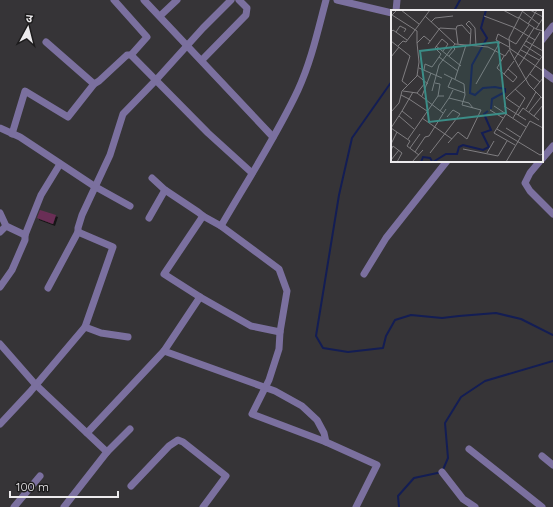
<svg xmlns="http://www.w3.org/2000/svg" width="553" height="507" font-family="Quicksand,'Noto Sans Devanagari',sans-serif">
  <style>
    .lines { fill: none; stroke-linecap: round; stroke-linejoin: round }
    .stream { stroke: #131d54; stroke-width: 2 }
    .building { fill: #6b2f56; filter: url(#shadow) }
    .street { stroke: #7b709f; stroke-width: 7 }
    .inset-river { fill: none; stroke: #131d54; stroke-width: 2 }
    .inset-road { fill: none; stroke: #7f7d80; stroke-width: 1 }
    .view { fill: #3b8d87; fill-opacity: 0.15; stroke: #3b8d87; stroke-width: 2 }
    .inset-edge { fill: none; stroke: #edebed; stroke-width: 2 }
  </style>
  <defs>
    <filter id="shadow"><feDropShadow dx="2" dy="2" stdDeviation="0" flood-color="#0009"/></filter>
  </defs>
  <rect width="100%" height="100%" fill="#363437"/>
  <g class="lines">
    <!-- stream -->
    <g class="stream">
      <path d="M 454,11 L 460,0"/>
      <path d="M 392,81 L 352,138 L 339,195 L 316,336 L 323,348 L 348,352 L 383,348 L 386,336 L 395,320 L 411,315 L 442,318 L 459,316 L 496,313 L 521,319 L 553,335"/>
      <path d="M 399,507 L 398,496 L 414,478 L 442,472 L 448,458 L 445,423 L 461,397 L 485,381 L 553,361"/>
    </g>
  </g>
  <!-- building -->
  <path class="building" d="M 40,210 L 56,215 L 53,224 L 37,218 Z"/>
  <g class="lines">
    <!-- street -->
    <g class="street">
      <path d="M 114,0 L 147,37 L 131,55"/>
      <path d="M 144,0 L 273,137"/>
      <path d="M 337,0 L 392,13"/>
      <path d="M 396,11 L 397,0"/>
      <path d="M 160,16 L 177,0"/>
      <path d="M 542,40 L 553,26"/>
      <path d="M 46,42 L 94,84"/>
      <path d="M 202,60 L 246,15 L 247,8 L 239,0"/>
      <path d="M 542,71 L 553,79"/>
      <path d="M 0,128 L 20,137 L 94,186 L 130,206"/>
      <path d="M 12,134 L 25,91 L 68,117 L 94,84 L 99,81 L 127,55 L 131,55 L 208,133 L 252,173"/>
      <path d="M 542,159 L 553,146"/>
      <path d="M 540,161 L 530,173 L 525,183 L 530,191 L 553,214"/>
      <path d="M 152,178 L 165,190 L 198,212 L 203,216 L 221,226 L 279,269 L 287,291 L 280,332 L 279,349 L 269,380 L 252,414 L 326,442 L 377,465 L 356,507"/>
      <path d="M 0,213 L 6,226 L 25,235"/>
      <path d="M 203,216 L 164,274 L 200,297 L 251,326 L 280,332"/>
      <path d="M 149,218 L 165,190"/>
      <path d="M 221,226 C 247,181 276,137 298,90 C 311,62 318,30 326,0"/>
      <path d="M 0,232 L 6,226"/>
      <path d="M 78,232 L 113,247 L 85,327 L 101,333 L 128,337"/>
      <path d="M 364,274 L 386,238 L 447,161"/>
      <path d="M 0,287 L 12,270 L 25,240 L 25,235 L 41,195 L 60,164"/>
      <path d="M 48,288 L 78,232 L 78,228 L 82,215 L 110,155 L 123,114 L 156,80 L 203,28 L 231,0"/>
      <path d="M 200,297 L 164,351 L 275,391 L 302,406 L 317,420 L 324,433 L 326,442"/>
      <path d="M 0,344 L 35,384 L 107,452"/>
      <path d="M 0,424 L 30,392 L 85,327"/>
      <path d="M 87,433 L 164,351"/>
      <path d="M 469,449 L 542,507"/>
      <path d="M 542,456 L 553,465"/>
      <path d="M 442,472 L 463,499 L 475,507"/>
      <path d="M 131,486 L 169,446 L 178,440 L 183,442 L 226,476 L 203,507"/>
      <path d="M 14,507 L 40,476"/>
      <path d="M 64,507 L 107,452 L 130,429"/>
    </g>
  </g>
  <!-- overview -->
  <g transform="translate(391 10)">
    <rect width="152" height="152" fill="#363437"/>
    <path class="inset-river" d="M 95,0 L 90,18 L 96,28 L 81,55 L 79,83 L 84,85 L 92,78 L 104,77 L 114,79 L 114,82 L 101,89 L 100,99M 30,152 L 32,147 L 39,148 L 41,151M 42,152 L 55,144 L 66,144 L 68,137 L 72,135 L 92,140 L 98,137 L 91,123 L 100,120 L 93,104 L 97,101"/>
    <path class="inset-road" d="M 6,0 L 1,5 L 26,21 L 26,33M 10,0 L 28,14M 112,0 L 127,8M 132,0 L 118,28 L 119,41 L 138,75 L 152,89M 139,0 L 152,7M 131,1 L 148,14M 34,6 L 64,34 L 97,37 L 114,46 L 118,40M 93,6 L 122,17 L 144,30M 127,7 L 145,19M 152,8 L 145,19 L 152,21M 40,12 L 44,8 L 62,6M 137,14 L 146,0M 65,19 L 67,34M 0,22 L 2,20 L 16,30M 5,22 L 9,16 L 15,19 L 13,22M 0,31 L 19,46 L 11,71 L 16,75M 135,31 L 152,41M 37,34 L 49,18 L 65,19 L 66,16 L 71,15 L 79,24M 133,35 L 150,46M 7,36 L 12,31 L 15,32 L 39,0M 45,36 L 70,56M 79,36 L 80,19 L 75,14 L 78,11 L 84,18 L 85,36M 118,37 L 105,30 L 107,24 L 125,34 L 138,15M 118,38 L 133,48 L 149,22M 130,40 L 148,50M 58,46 L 64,39 L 62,37M 113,46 L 106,58 L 122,72 L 126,67 L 117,59M 0,47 L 8,37M 48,47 L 50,44 L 44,38 L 51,29 L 57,34 L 52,41M 123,50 L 143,18M 127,57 L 133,48 L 152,61M 28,58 L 51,68M 33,60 L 34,54 L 41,57 L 48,47 L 67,61M 53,64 L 73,74 L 74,85 L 71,95 L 90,100 L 76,129 L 67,122 L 57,133M 113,64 L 123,51M 139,64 L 149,72M 26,65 L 37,74M 61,68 L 57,77 L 74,83M 64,69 L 75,35M 44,73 L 49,74 L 47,86 L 53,86M 85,74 L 109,32M 143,79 L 152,68M 62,80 L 58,88 L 78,93 L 82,98M 12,81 L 26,83 L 52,103M 41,81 L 48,55 L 64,34M 26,83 L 34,73M 10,85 L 18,89 L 22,82M 31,86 L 40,63M 103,96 L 135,117M 113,96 L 135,110M 128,97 L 115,88 L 135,69 L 152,45M 135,99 L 145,82M 99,100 L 112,108M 11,101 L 0,118 L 19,131 L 16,136 L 28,145M 49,101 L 58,88M 0,102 L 8,93 L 11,81 L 26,66 L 28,52 L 26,33 L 33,26 L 39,31M 138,102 L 150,87M 115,104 L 103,123 L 124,135M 127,105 L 132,98 L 148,110M 8,106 L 23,119M 143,106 L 152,95M 31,108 L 61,129M 122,108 L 134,88 L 124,79M 21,109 L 11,101 L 18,89 L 36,101M 115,118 L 129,127M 106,119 L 149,145 L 152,144M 17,129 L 47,86M 0,134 L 6,122M 19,138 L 29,124M 72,139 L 107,146 L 116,131M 0,140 L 2,136 L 11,143 L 6,152M 24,142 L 34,127 L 38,126 L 55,99M 39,143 L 69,104 L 62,100 L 56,107M 96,143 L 103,131M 0,150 L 8,140M 21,152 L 32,140M 115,152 L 139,111 L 152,118"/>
    <path class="view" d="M 107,32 L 115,103 L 38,112 L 29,41 Z"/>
    <rect width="152" height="152" class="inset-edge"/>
  </g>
  <!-- north arrow -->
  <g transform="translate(28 28) rotate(7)" stroke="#1d1c1d" stroke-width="3" paint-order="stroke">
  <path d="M0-3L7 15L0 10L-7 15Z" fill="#edebed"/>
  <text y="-6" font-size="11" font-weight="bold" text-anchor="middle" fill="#edebed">उ</text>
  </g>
  <!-- scale -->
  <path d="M10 491v6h108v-6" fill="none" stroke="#edebed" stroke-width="2"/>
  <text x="16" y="491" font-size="12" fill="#edebed" stroke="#1d1c1d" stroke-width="3" paint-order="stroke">100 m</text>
</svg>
